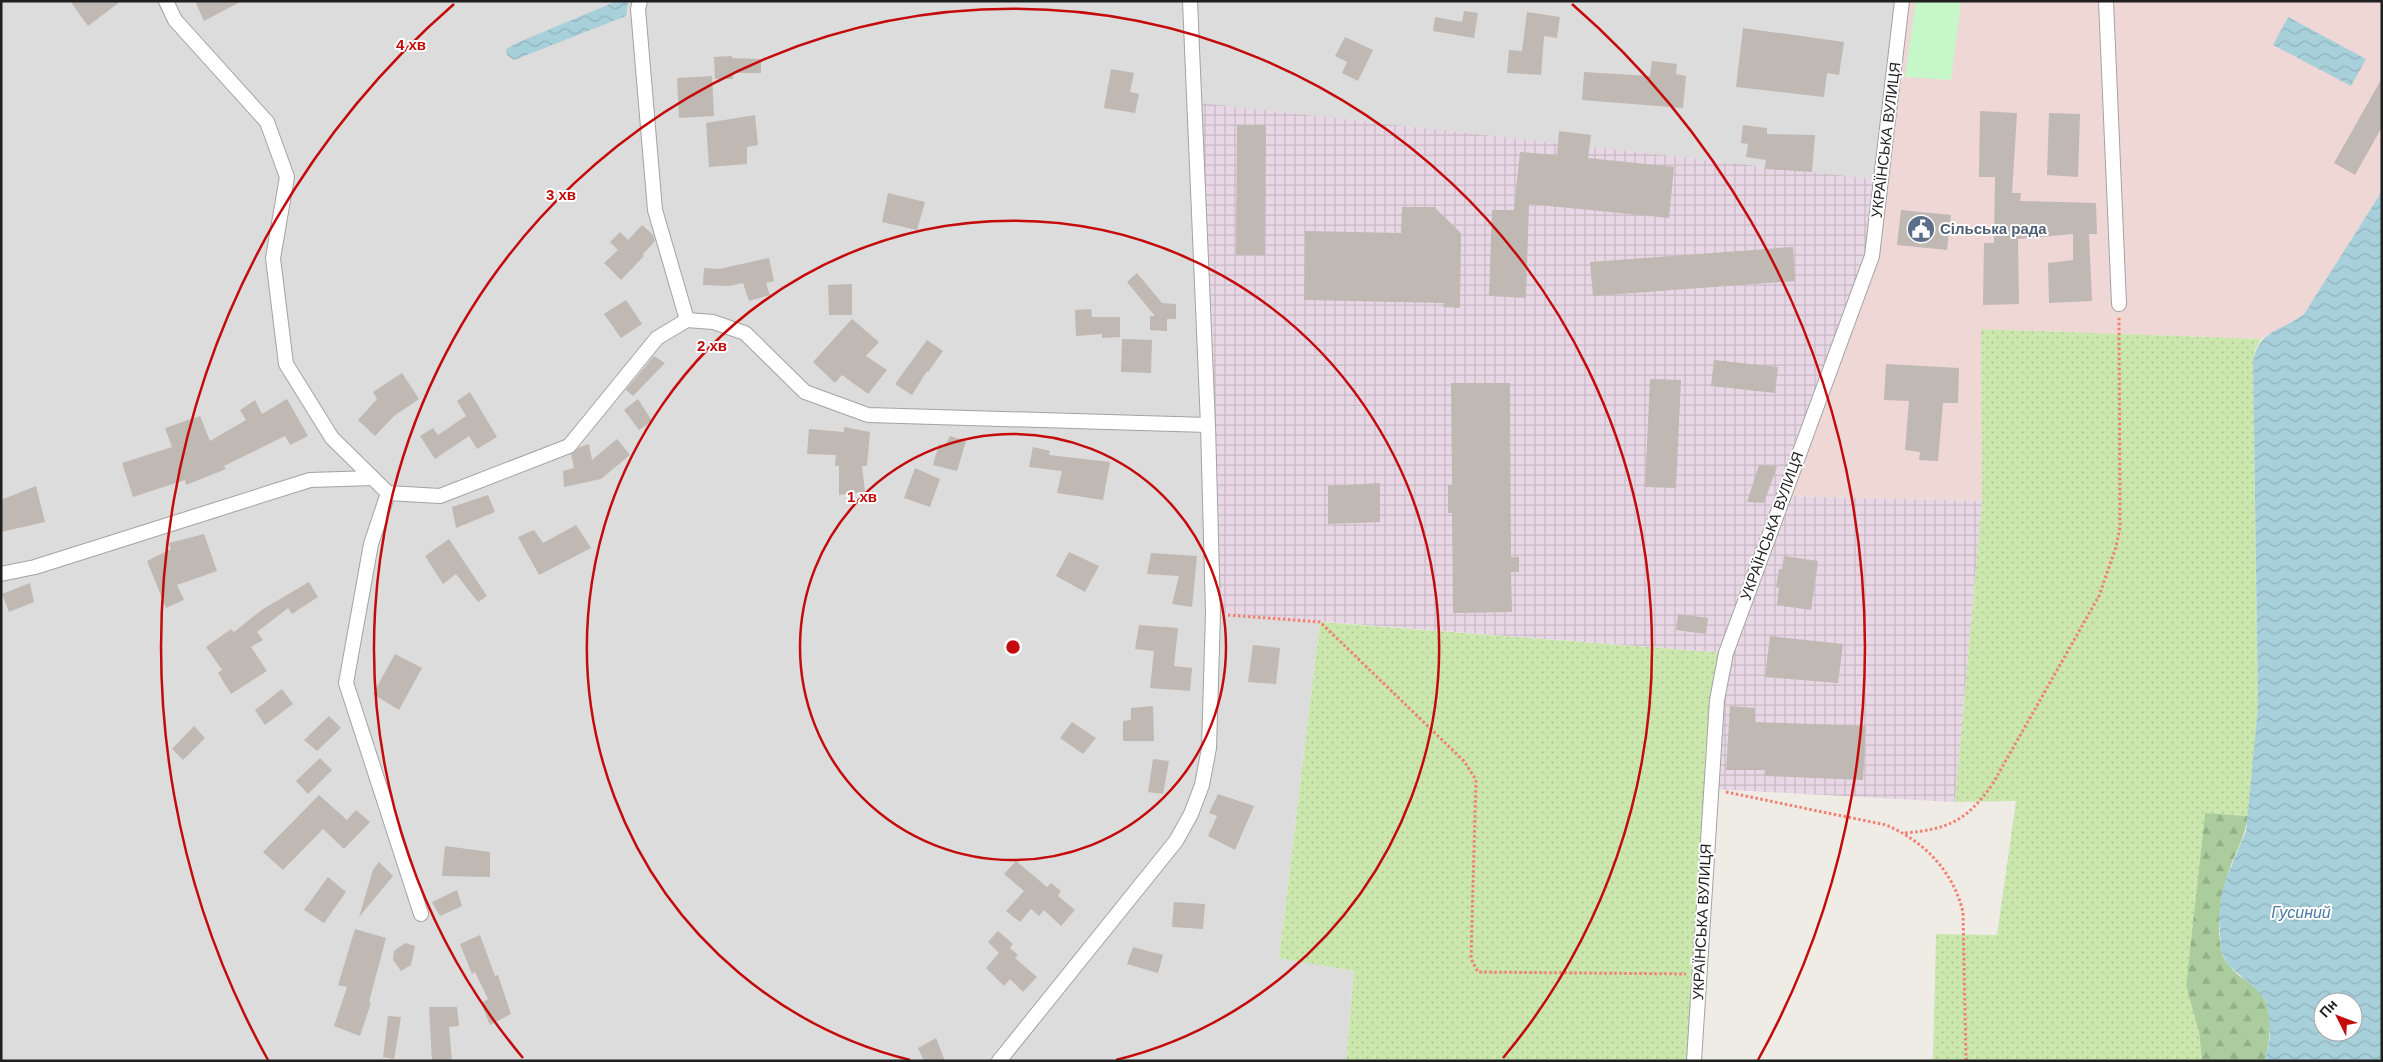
<svg xmlns="http://www.w3.org/2000/svg" width="2383" height="1062" font-family="Helvetica,sans-serif">
  <style>
    .residential { fill: #dddcdc }
    .commercial { fill: #efd7d6 }
    .industrial { fill: url(#industrial-grid) }
    .grass { fill: url(#grass-dots) }
    .forest { fill: url(#forest-firs) }
    .park { fill: #c5f7c9 }
    .water { fill: url(#water-waves); fill-rule: evenodd }
    .building { fill: #c0b8b2 }
    .lines { fill: none; stroke-linecap: round; stroke-linejoin: round }
    .minor-casing { stroke: #a3a3a3; stroke-width: 16 }
    .path { stroke: #f37f73; stroke-width: 3; stroke-dasharray: 2.5 2.5; stroke-linecap: butt }
    .minor { stroke: #fff; stroke-width: 14 }
    .ring { fill: none; stroke: #c40a0b; stroke-width: 2.5 }
    .labels { text-anchor: middle; stroke-width: 4; stroke-linejoin: round; paint-order: stroke }
    .street-label { font-size: 15px; fill: #1f1f1f; stroke: #fff }
    .service-label { font-size: 15px; font-weight: bold; fill: #4e5e75; stroke: #fff; text-anchor: start }
    .water-label { font-size: 16px; font-style: italic; fill: #4d79a3; stroke: #fff }
    .centre { fill: #c40a0b; stroke: #fff; stroke-width: 2.5 }
    .ring-label { font-size: 15px; text-anchor: middle; font-weight: bold; fill: #c40a0b; stroke: #fff; stroke-width: 4; stroke-linejoin: round; paint-order: stroke }
  </style>
  <defs>
    <pattern id="industrial-grid" width="8" height="8" patternUnits="userSpaceOnUse" patternTransform="scale(1.25)"><rect width="8" height="8" fill="#e8d8e5"/><path d="M0 4h8M4 0v8" fill="none" stroke="#c7b9c4"/></pattern>
    <pattern id="grass-dots" width="8" height="8" patternUnits="userSpaceOnUse" patternTransform="scale(1.25)"><rect width="8" height="8" fill="#cbe7ae"/><path d="M2 2h.1M6 6h.1" fill="none" stroke="#aec695" stroke-width="1.8" stroke-linecap="round"/></pattern>
    <pattern id="forest-firs" width="22" height="20" patternUnits="userSpaceOnUse" patternTransform="scale(1.25)"><rect width="22" height="20" fill="#abcd9d"/><path d="M5 1l3.5 6h-7zM16 11l3.5 6h-7z" fill="#93b087"/></pattern>
    <pattern id="water-waves" width="16" height="10" patternUnits="userSpaceOnUse" patternTransform="scale(1.25)"><rect width="16" height="10" fill="#a8d0db"/><path d="M0 5q4-4 8 0t8 0" fill="none" stroke="#90b2bc"/></pattern>
  </defs>
  <rect width="100%" height="100%" fill="#efece6"/>
  <!-- residential -->
  <path class="residential" d="M 1,1 L 1902,1 L 1881,180 L 1213,613 L 1320,622 L 1279,957 L 1354,971 L 1346,1061 L 1,1061 Z"/>
  <!-- commercial -->
  <path class="commercial" d="M 1902,1 L 2382,1 L 2382,191 L 2304,314 L 2293,322 L 2261,339 L 1981,329 L 1982,501 L 1784,496 L 1872,256 Z"/>
  <!-- industrial -->
  <path class="industrial" d="M 1193,102 L 1881,180 L 1872,256 L 1784,496 L 1982,501 L 1955,802 L 1710,789 L 1725,653 L 1213,613 Z"/>
  <!-- grass -->
  <g class="grass">
    <path d="M 1981,329 L 2261,339 L 2255,350 L 2253,362 L 2258,707 L 2248,816 L 2205,813 L 2186,986 L 2199,1032 L 2202,1061 L 1933,1061 L 1936,934 L 1997,935 L 2016,801 L 1955,802 L 1982,501 Z"/>
    <path d="M 1320,622 L 1726,653 L 1694,1061 L 1346,1061 L 1354,971 L 1279,958 Z"/>
  </g>
  <!-- forest -->
  <path class="forest" d="M 2205,813 L 2248,816 C 2244,842 2233,855 2227,877 C 2220,900 2217,926 2221,949 C 2222,958 2229,966 2235,972 C 2241,978 2249,982 2256,988 C 2276,1007 2270,1037 2265,1061 L 2202,1061 L 2199,1032 L 2186,986 Z"/>
  <!-- park -->
  <path class="park" d="M 1916,1 L 1961,1 L 1951,80 L 1905,77 Z"/>
  <!-- water -->
  <g class="water">
    <path d="M 617,1 L 628,2 L 626,16 L 514,60 L 507,55 L 506,49 L 519,42 Z"/>
    <path d="M 2288,17 L 2366,59 L 2351,86 L 2273,45 Z"/>
    <path d="M 2382,191 L 2382,1061 L 2265,1061 L 2270,1036 L 2269,1017 L 2266,1002 L 2256,989 L 2228,965 L 2221,951 L 2219,916 L 2221,896 L 2227,876 L 2246,831 L 2258,707 L 2253,362 C 2259,329 2281,332 2304,314 ZM 2323,1002 L 2353,1002 L 2353,1032 L 2323,1032 Z"/>
  </g>
  <!-- building -->
  <g class="building">
    <path d="M 70,1 L 121,1 L 88,26 Z"/>
    <path d="M 195,1 L 242,1 L 204,21 Z"/>
    <path d="M 1464,11 L 1478,13 L 1474,38 L 1433,31 L 1435,17 L 1462,22 Z"/>
    <path d="M 1527,12 L 1560,17 L 1557,38 L 1544,36 L 1541,75 L 1507,73 L 1509,50 L 1522,51 Z"/>
    <path d="M 1743,28 L 1844,42 L 1839,75 L 1827,73 L 1824,97 L 1736,87 Z"/>
    <path d="M 1345,37 L 1373,50 L 1358,81 L 1342,73 L 1347,62 L 1335,56 Z"/>
    <path d="M 732,56 L 732,58 L 761,59 L 761,73 L 733,73 L 733,79 L 715,79 L 714,57 Z"/>
    <path d="M 1652,61 L 1677,64 L 1676,74 L 1686,76 L 1683,108 L 1582,100 L 1584,72 L 1650,76 Z"/>
    <path d="M 1111,69 L 1134,73 L 1130,92 L 1139,94 L 1135,113 L 1104,108 Z"/>
    <path d="M 712,76 L 714,116 L 679,118 L 677,78 Z"/>
    <path d="M 2382,78 L 2382,127 L 2355,175 L 2334,163 Z"/>
    <path d="M 1980,111 L 2017,113 L 2012,193 L 2021,193 L 2020,201 L 2096,203 L 2097,234 L 2089,234 L 2092,301 L 2049,303 L 2048,263 L 2073,260 L 2073,234 L 2018,239 L 2019,304 L 1983,305 L 1984,243 L 1994,243 L 1995,177 L 1979,177 Z"/>
    <path d="M 2049,113 L 2080,114 L 2078,177 L 2047,175 Z"/>
    <path d="M 755,115 L 758,145 L 747,147 L 747,164 L 709,167 L 706,123 Z"/>
    <path d="M 1237,125 L 1266,125 L 1265,255 L 1236,255 Z"/>
    <path d="M 1743,125 L 1767,128 L 1767,134 L 1815,135 L 1812,172 L 1765,169 L 1766,160 L 1746,157 L 1748,144 L 1741,143 Z"/>
    <path d="M 1559,131 L 1591,135 L 1588,158 L 1674,167 L 1669,218 L 1529,204 L 1526,298 L 1489,296 L 1492,210 L 1514,210 L 1520,152 L 1557,155 Z"/>
    <path d="M 888,193 L 925,202 L 917,230 L 882,222 Z"/>
    <path d="M 1402,207 L 1434,207 L 1461,233 L 1460,308 L 1443,307 L 1444,303 L 1304,300 L 1305,231 L 1401,233 Z"/>
    <path d="M 1901,210 L 1951,215 L 1947,250 L 1897,245 Z"/>
    <path d="M 642,225 L 653,235 L 655,241 L 643,254 L 644,256 L 621,280 L 604,263 L 618,250 L 610,242 L 620,232 L 628,240 Z"/>
    <path d="M 1793,247 L 1795,281 L 1593,296 L 1590,262 Z"/>
    <path d="M 769,258 L 774,281 L 766,283 L 770,295 L 749,301 L 743,283 L 729,286 L 703,285 L 704,268 L 719,269 Z"/>
    <path d="M 1137,273 L 1162,303 L 1176,304 L 1176,319 L 1167,319 L 1167,331 L 1150,330 L 1150,316 L 1155,316 L 1127,282 Z"/>
    <path d="M 852,284 L 852,315 L 829,315 L 828,285 Z"/>
    <path d="M 626,300 L 642,324 L 621,338 L 604,314 Z"/>
    <path d="M 1091,309 L 1092,317 L 1120,317 L 1120,337 L 1102,338 L 1102,334 L 1076,336 L 1075,310 Z"/>
    <path d="M 852,319 L 879,342 L 866,356 L 887,370 L 868,394 L 842,375 L 835,383 L 813,362 Z"/>
    <path d="M 1122,339 L 1152,340 L 1151,373 L 1121,372 Z"/>
    <path d="M 927,340 L 943,351 L 928,372 L 927,371 L 912,395 L 895,384 Z"/>
    <path d="M 654,356 L 665,363 L 633,396 L 626,390 Z"/>
    <path d="M 1714,360 L 1778,367 L 1775,393 L 1711,386 Z"/>
    <path d="M 1886,364 L 1959,368 L 1958,403 L 1943,403 L 1938,461 L 1919,460 L 1920,452 L 1905,450 L 1909,401 L 1884,400 Z"/>
    <path d="M 402,373 L 419,399 L 394,416 L 375,436 L 358,420 L 377,399 L 373,392 Z"/>
    <path d="M 1650,379 L 1681,380 L 1676,488 L 1645,487 Z"/>
    <path d="M 1451,383 L 1510,383 L 1511,557 L 1519,557 L 1519,572 L 1511,572 L 1512,612 L 1453,613 L 1452,513 L 1448,513 L 1448,485 L 1452,485 Z"/>
    <path d="M 470,392 L 497,437 L 477,449 L 469,436 L 435,459 L 420,436 L 433,428 L 438,435 L 466,416 L 457,401 Z"/>
    <path d="M 287,399 L 308,436 L 290,445 L 285,436 L 224,466 L 226,469 L 186,485 L 185,480 L 133,497 L 122,463 L 172,447 L 165,428 L 200,416 L 210,441 L 246,420 L 240,410 L 255,400 L 262,414 Z"/>
    <path d="M 638,399 L 652,421 L 639,430 L 624,410 Z"/>
    <path d="M 844,427 L 870,432 L 867,466 L 862,466 L 865,492 L 839,495 L 839,466 L 835,466 L 836,455 L 807,454 L 809,429 L 844,432 Z"/>
    <path d="M 950,436 L 966,441 L 957,471 L 933,465 L 939,444 L 945,446 Z"/>
    <path d="M 617,439 L 630,455 L 601,479 L 564,487 L 563,471 L 574,468 L 571,454 L 580,447 L 589,444 L 592,460 Z"/>
    <path d="M 1033,447 L 1050,451 L 1049,455 L 1110,462 L 1103,500 L 1057,493 L 1062,471 L 1029,467 Z"/>
    <path d="M 1759,465 L 1777,466 L 1764,503 L 1747,502 Z"/>
    <path d="M 915,468 L 940,479 L 930,507 L 904,498 Z"/>
    <path d="M 1380,483 L 1380,522 L 1328,524 L 1328,486 Z"/>
    <path d="M 36,486 L 45,522 L 1,532 L 1,500 Z"/>
    <path d="M 488,495 L 495,512 L 456,528 L 452,507 Z"/>
    <path d="M 576,525 L 591,548 L 539,575 L 518,537 L 534,530 L 543,543 Z"/>
    <path d="M 204,534 L 217,571 L 177,585 L 184,600 L 166,608 L 147,561 L 171,549 L 169,543 Z"/>
    <path d="M 449,539 L 487,596 L 478,602 L 456,574 L 443,584 L 425,556 Z"/>
    <path d="M 1069,552 L 1099,566 L 1085,592 L 1056,576 Z"/>
    <path d="M 1151,553 L 1197,556 L 1192,607 L 1172,604 L 1179,576 L 1147,574 Z"/>
    <path d="M 1784,556 L 1818,561 L 1811,610 L 1777,605 L 1779,588 L 1776,587 L 1779,569 L 1782,569 Z"/>
    <path d="M 309,582 L 318,597 L 292,614 L 288,608 L 257,632 L 263,640 L 251,647 L 267,671 L 231,694 L 218,673 L 222,670 L 206,647 L 231,629 L 234,632 L 263,609 Z"/>
    <path d="M 30,583 L 34,602 L 9,612 L 2,594 Z"/>
    <path d="M 1678,614 L 1708,618 L 1706,634 L 1676,630 Z"/>
    <path d="M 1139,625 L 1178,628 L 1174,666 L 1192,668 L 1190,691 L 1150,688 L 1154,651 L 1135,649 Z"/>
    <path d="M 1770,636 L 1843,644 L 1838,683 L 1765,677 Z"/>
    <path d="M 1253,645 L 1280,648 L 1276,684 L 1248,682 Z"/>
    <path d="M 395,654 L 422,668 L 399,710 L 373,694 Z"/>
    <path d="M 282,689 L 293,704 L 265,725 L 255,710 Z"/>
    <path d="M 1153,706 L 1154,741 L 1123,741 L 1123,721 L 1131,720 L 1131,708 Z"/>
    <path d="M 1730,706 L 1755,708 L 1755,722 L 1866,726 L 1863,780 L 1765,776 L 1766,770 L 1726,770 Z"/>
    <path d="M 329,716 L 341,728 L 317,751 L 304,740 Z"/>
    <path d="M 1072,722 L 1096,738 L 1083,754 L 1060,738 Z"/>
    <path d="M 194,726 L 205,738 L 183,760 L 172,749 Z"/>
    <path d="M 320,758 L 332,770 L 308,794 L 296,781 Z"/>
    <path d="M 1153,759 L 1169,761 L 1163,794 L 1148,792 Z"/>
    <path d="M 1218,794 L 1254,806 L 1235,850 L 1208,836 L 1217,816 L 1209,813 Z"/>
    <path d="M 319,795 L 347,820 L 356,810 L 370,822 L 344,849 L 323,829 L 283,870 L 263,852 Z"/>
    <path d="M 445,846 L 490,852 L 490,877 L 442,876 Z"/>
    <path d="M 1016,861 L 1047,887 L 1051,883 L 1061,891 L 1058,896 L 1075,910 L 1061,926 L 1044,910 L 1039,916 L 1031,909 L 1020,922 L 1006,911 L 1024,891 L 1004,874 Z"/>
    <path d="M 379,862 L 393,876 L 359,917 L 373,870 Z"/>
    <path d="M 328,877 L 346,892 L 324,923 L 304,910 Z"/>
    <path d="M 457,890 L 462,906 L 440,916 L 432,902 Z"/>
    <path d="M 1174,902 L 1205,904 L 1203,929 L 1172,927 Z"/>
    <path d="M 355,929 L 386,938 L 369,1002 L 371,1003 L 360,1036 L 334,1026 L 347,987 L 338,985 Z"/>
    <path d="M 998,931 L 1013,944 L 1010,948 L 1018,955 L 1015,958 L 1037,977 L 1023,992 L 1010,979 L 1004,986 L 986,968 L 999,953 L 988,942 Z"/>
    <path d="M 480,935 L 495,976 L 498,975 L 511,1014 L 490,1025 L 481,1003 L 488,999 L 475,972 L 472,974 L 460,944 Z"/>
    <path d="M 405,943 L 415,946 L 411,965 L 401,971 L 393,960 L 394,951 Z"/>
    <path d="M 1133,947 L 1163,955 L 1158,973 L 1127,964 Z"/>
    <path d="M 429,1007 L 457,1007 L 459,1026 L 449,1027 L 452,1061 L 432,1061 Z"/>
    <path d="M 388,1016 L 401,1017 L 394,1059 L 383,1057 Z"/>
    <path d="M 936,1038 L 945,1061 L 924,1061 L 918,1048 Z"/>
  </g>
  <g class="lines">
    <defs>
      <g id="minor">
        <path d="M 166,1 L 175,20 L 267,122 L 287,177 L 273,258 L 286,364 L 332,438 L 388,493"/>
        <path d="M 640,1 L 638,9 L 655,210 L 687,320"/>
        <path d="M 2106,1 L 2119,304"/>
        <path d="M 388,493 L 440,496 L 569,446 L 657,338 L 687,320 L 713,322 L 745,333 L 805,392 L 868,415 L 1208,425"/>
        <path d="M 388,493 L 371,544 L 346,683 L 421,914"/>
        <path d="M 1,574 L 35,567 L 310,480 L 373,478"/>
        <path d="M 999,1061 L 1176,841 L 1191,814 L 1202,785 L 1209,748 L 1213,613 L 1208,425 L 1190,1"/>
        <path d="M 1694,1061 L 1717,700 L 1726,653 L 1872,256 L 1902,1"/>
      </g>
    </defs>
    <!-- minor casing -->
    <use href="#minor" class="minor-casing"/>
    <!-- path -->
    <g class="path">
      <path d="M 1228,615 L 1320,622 L 1464,761 L 1476,780 L 1471,959 L 1478,972 L 1686,974"/>
      <path d="M 1726,792 L 1886,825 C 1924,841 1953,871 1963,912 L 1966,1061"/>
      <path d="M 1905,833 C 1949,829 1966,821 1992,785 L 2099,596 L 2116,547 L 2120,527 L 2119,317"/>
    </g>
    <!-- minor -->
    <use href="#minor" class="minor"/>
  </g>
  <!-- distance rings -->
  <g class="ring">
    <circle cx="1013" cy="647" r="213"/>
    <path d="M910 1060A426 426 0 1 1 1116 1060"/>
    <path d="M523 1058A639 639 0 1 1 1503 1058"/>
    <path d="M268 1060A852 852 0 0 1 454 4M1572 4A852 852 0 0 1 1758 1060"/>
  </g>
  <!-- icons -->
  <defs>
    <symbol id="civic-disc" viewBox="-11 -11 22 22"><circle r="9.5" fill="#5c6f8a" stroke="#fff"/><path d="M-.6-6.5H3V-4.5H.6V-3L4-1V1h2V6H-6V1h2V-1L-.6-3ZM-1.2 2.5V6h2.4V2.5Z" fill="#fff"/></symbol>
  </defs>
  <g fill-rule="evenodd">
    <use href="#civic-disc" x="1905" y="213" width="32" height="32"/>
  </g>
  <g class="labels">
    <!-- street labels -->
    <g class="street-label">
      <text transform="translate(1886 140) rotate(-83)" y="5">УКРАЇНСЬКА ВУЛИЦЯ</text>
      <text transform="translate(1772 526) rotate(-70)" y="5">УКРАЇНСЬКА ВУЛИЦЯ</text>
      <text transform="translate(1702 922) rotate(-87)" y="5">УКРАЇНСЬКА ВУЛИЦЯ</text>
    </g>
    <!-- service labels -->
    <g class="service-label">
      <text x="1940" y="234">Сільська рада</text>
    </g>
    <!-- water labels -->
    <g class="water-label">
      <text x="2301" y="918">Гусиний</text>
    </g>
  </g>
  <circle cx="1013" cy="647" r="8" class="centre"/>
  <g class="ring-label">
    <text x="411" y="50">4 хв</text>
    <text x="561" y="200">3 хв</text>
    <text x="712" y="351">2 хв</text>
    <text x="862" y="502">1 хв</text>
  </g>
  <!-- border -->
  <rect width="2383" height="1062" fill="none" stroke="#1f1f1f" stroke-width="5"/>
  <!-- north arrow -->
  <g transform="translate(2338 1017) rotate(312)"><circle r="24" fill="#ffffff" stroke="#a5a5a5"/>
  <path d="M0-4L9 19L0 12L-9 19Z" fill="#c40a0b"/>
  <text y="-8" font-size="14" font-weight="bold" text-anchor="middle" fill="#1f1f1f">Пн</text>
  </g>
</svg>
